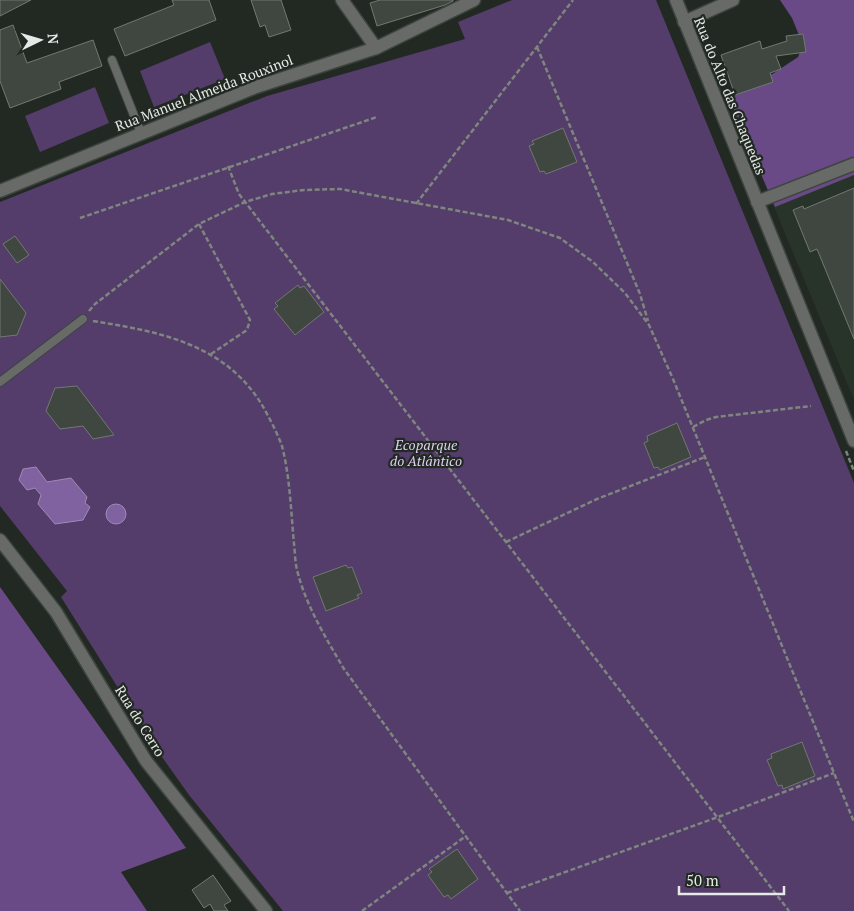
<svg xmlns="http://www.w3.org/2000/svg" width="854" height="911" font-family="'PT Serif',serif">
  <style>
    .built { fill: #28342a }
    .green { fill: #543c6b }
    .forest { fill: #694a87 }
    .water { fill: #8162a0; stroke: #9f8bb5 }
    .building { fill: #404740; stroke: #717971 }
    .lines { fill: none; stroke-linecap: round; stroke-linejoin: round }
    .service-casing { stroke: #3d443e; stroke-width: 10 }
    .minor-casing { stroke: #3d443e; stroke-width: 15 }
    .tertiary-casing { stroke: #3d443e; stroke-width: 15 }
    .path { stroke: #7f857f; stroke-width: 2.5; stroke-dasharray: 5 2.5; stroke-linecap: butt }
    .service { stroke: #676a67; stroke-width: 8 }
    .minor { stroke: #676a67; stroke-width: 12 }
    .tertiary { stroke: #676a67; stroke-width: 12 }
    .labels { text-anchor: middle; stroke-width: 4.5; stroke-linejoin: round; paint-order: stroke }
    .street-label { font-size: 14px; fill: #e6eae6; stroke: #222923 }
    .park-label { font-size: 14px; font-style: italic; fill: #dfcef2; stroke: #222923 }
  </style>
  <rect width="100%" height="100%" fill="#222923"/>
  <!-- built -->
  <path class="built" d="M 854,169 L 854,400 L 772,202 Z"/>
  <!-- green -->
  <g class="green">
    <path d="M 512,0 L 656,0 L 854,483 L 854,911 L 283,911 L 189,795 L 157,750 L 61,597 L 67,591 L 0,506 L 0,202 L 267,96 L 465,39 L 458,22 Z"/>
    <path d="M 210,42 L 225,79 L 154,107 L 140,71 Z"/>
    <path d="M 95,87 L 109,123 L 40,152 L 25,116 Z"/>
  </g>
  <!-- forest -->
  <g class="forest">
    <path d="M 780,0 L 854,0 L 854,175 L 775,207 L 729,99 L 774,73 L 798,57 L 803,45 L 792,18 Z"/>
    <path d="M 0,587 L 186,848 L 121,872 L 147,911 L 0,911 Z"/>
  </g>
  <!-- water -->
  <g class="water">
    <path d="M 36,467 L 47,482 L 71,478 L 87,497 L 85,503 L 90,507 L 83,520 L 55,524 L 38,504 L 41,495 L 35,488 L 27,490 L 19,480 L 23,469 Z"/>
    <circle cx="116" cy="514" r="10"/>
  </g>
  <!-- building -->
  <g class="building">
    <path d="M 0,0 L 31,0 L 0,16 Z"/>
    <path d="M 172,0 L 209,0 L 216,20 L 125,56 L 114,29 L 174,5 Z"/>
    <path d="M 251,0 L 281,0 L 291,30 L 269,37 L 265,25 L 260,27 Z"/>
    <path d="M 380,0 L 453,0 L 453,1 L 445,5 L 377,26 L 370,3 Z"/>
    <path d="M 13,25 L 27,63 L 93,40 L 102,66 L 59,82 L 61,89 L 10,108 L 0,81 L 0,30 Z"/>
    <path d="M 803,34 L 806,52 L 776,56 L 781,69 L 770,73 L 773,82 L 735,95 L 721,55 L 760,41 L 762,49 L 787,41 L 786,36 Z"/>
    <path d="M 563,128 L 577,162 L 546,174 L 544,171 L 540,172 L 529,146 L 534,144 L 532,141 Z"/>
    <path d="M 854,188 L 854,339 L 817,249 L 810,252 L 793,210 L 803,206 L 804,209 Z"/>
    <path d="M 15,236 L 29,255 L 17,263 L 3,244 Z"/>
    <path d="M 0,279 L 26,313 L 17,335 L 0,337 Z"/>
    <path d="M 298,285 L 300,288 L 304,286 L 324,312 L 295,335 L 274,309 L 278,306 L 275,303 Z"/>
    <path d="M 77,386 L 114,435 L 93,439 L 83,426 L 60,429 L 46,411 L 55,388 Z"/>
    <path d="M 677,423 L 691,457 L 660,470 L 658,467 L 654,468 L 644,443 L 648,441 L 647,436 Z"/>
    <path d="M 346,565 L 348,568 L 352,567 L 362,593 L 357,595 L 359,598 L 326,611 L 313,577 Z"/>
    <path d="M 802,742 L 815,776 L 783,789 L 782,785 L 778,786 L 767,760 L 772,758 L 771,754 Z"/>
    <path d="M 457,849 L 478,879 L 451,899 L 448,895 L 444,897 L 428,875 L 432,872 L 429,869 Z"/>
    <path d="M 213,875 L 231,901 L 224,905 L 228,911 L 214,911 L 210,904 L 204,908 L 192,890 Z"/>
  </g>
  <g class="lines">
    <defs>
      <g id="service">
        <path d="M 112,60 L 141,133"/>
        <path d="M 0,382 L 83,319"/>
      </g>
      <g id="minor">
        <path d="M 342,0 L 376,48"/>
        <path d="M 684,22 L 733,0"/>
        <path d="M 0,191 L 256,87 L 376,48 L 474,0"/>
        <path d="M 757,202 L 854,164"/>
      </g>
      <g id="tertiary">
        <path d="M 676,0 L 854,441"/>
        <path d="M 0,540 L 56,612 L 146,761 L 266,911"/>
      </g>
    </defs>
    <!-- service casing -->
    <use href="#service" class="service-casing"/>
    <!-- minor casing -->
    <use href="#minor" class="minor-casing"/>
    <!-- tertiary casing -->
    <use href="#tertiary" class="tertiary-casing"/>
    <!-- path -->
    <g class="path">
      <path d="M 537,47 L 640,294 L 648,321"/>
      <path d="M 228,166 L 239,194 L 789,911"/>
      <path d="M 416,204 L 573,0"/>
      <path d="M 80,218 L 377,117"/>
      <path d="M 199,224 L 250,320 L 247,330 L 211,354"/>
      <path d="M 89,311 L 95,304 L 199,224 L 245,202 L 272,194 L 304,190 L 340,189 L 508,220 L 560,238 L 593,262 L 625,293 L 649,325 L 673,379 L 854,822"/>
      <path d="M 93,321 C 162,332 230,345 266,412 C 272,423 278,435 282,446 C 290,477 291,512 294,544 C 295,552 295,562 297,570 C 306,606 326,638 344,669 L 520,911"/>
      <path d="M 693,427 L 706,420 L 716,417 L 811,406"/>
      <path d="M 846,451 L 854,471"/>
      <path d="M 506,542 L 597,499 L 705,457"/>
      <path d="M 507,893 L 718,817 L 834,773"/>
      <path d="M 362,911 L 466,836"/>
    </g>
    <!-- service -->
    <use href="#service" class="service"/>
    <!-- minor -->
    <use href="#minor" class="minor"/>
    <!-- tertiary -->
    <use href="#tertiary" class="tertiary"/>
  </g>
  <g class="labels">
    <!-- street labels -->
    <g class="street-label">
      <text transform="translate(204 93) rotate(-21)" y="5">Rua Manuel Almeida Rouxinol</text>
      <text transform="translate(730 96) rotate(68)" y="5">Rua do Alto das Chaquedas</text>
      <text transform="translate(140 721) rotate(58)" y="5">Rua do Cerro</text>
    </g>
    <!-- park labels -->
    <g class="park-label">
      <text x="426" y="450">Ecoparque<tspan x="426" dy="16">do Atlântico</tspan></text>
    </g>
  </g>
  <!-- north arrow -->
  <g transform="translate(40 40) rotate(85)" stroke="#222923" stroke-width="4" paint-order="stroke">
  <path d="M0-4L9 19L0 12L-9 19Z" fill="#e6eae6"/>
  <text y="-8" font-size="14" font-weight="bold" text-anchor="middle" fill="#e6eae6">N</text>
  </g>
  <!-- scale -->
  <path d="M679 886v8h105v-8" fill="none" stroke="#e6eae6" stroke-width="2.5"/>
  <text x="686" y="886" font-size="15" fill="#e6eae6" stroke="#222923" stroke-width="4" paint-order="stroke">50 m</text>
</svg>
